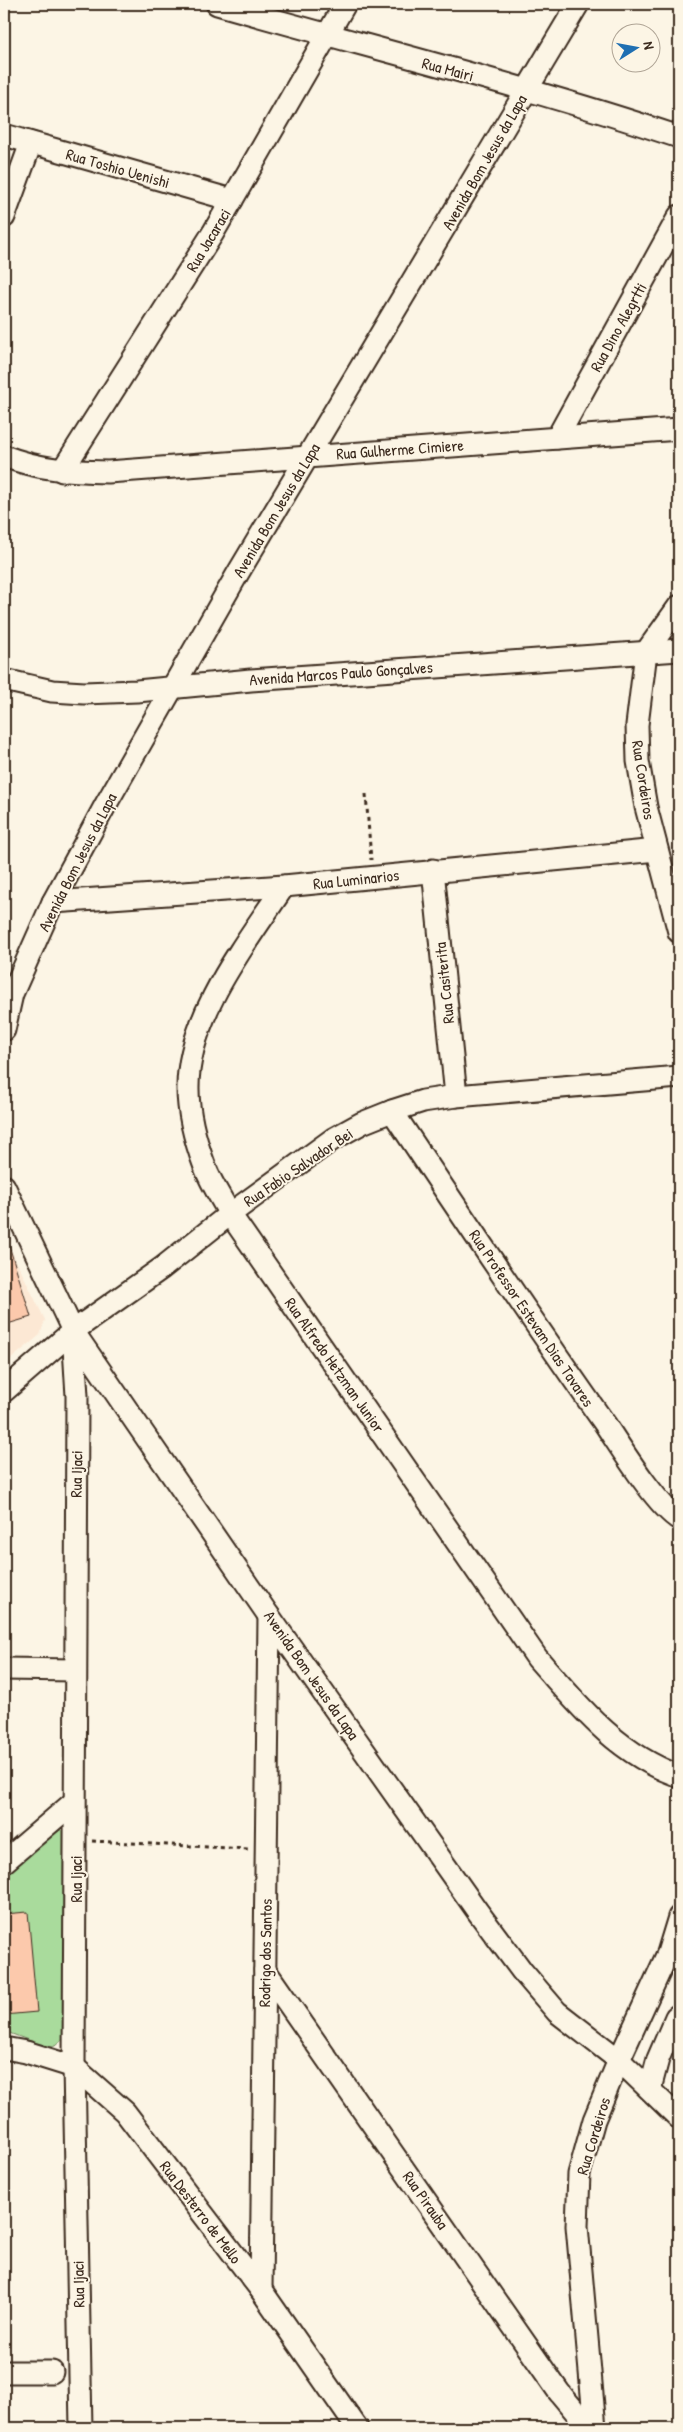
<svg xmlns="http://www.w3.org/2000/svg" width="683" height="2432" font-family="'Patrick Hand',sans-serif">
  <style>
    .built { fill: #fce8d4 }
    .green { fill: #a9db9c; stroke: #72825d }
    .building { fill: #fcc9ac; stroke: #3b2a1e }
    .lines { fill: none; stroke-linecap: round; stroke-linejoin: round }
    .minor-casing { stroke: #3b2a1e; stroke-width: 25 }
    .path { stroke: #3b2a1e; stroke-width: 3; stroke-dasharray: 4 4; stroke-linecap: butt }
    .minor { stroke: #fcf5e5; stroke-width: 21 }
    .labels { text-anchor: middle; stroke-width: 4; stroke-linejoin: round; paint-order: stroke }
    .street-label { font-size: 16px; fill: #3b2a1e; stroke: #fcf5e5 }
  </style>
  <rect width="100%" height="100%" fill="#fcf5e5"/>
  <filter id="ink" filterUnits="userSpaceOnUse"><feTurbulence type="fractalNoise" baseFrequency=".02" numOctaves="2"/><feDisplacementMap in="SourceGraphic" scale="10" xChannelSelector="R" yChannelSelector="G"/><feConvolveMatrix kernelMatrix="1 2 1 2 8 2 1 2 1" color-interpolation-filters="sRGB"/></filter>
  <g filter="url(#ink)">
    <!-- built -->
    <path class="built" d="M 4,1236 L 45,1320 L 40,1335 L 4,1365 Z"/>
    <!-- green -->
    <path class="green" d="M 60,1830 L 67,1831 L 65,2037 L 55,2046 L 47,2047 L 4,2031 L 4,1875 L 45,1840 Z"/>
    <!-- building -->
    <g class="building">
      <path d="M 7,1239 L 31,1317 L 4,1325 L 4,1240 Z"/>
      <path d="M 28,1912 L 37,2012 L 4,2015 L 4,1914 Z"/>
    </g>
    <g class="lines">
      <defs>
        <g id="minor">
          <path d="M 217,4 C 371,48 527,86 679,137"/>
          <path d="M 4,135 L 232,200"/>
          <path d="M 4,217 L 31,143"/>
          <path d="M 557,438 L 679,216"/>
          <path d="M 4,456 C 40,470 70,471 108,472 L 679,429"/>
          <path d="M 62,471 L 213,233 L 345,4"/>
          <path d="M 679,606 L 646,652 L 637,725 L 638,761 L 646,807 L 679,932"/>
          <path d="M 4,680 L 52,691 L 84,693 L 137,691 L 251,680 L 679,650"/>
          <path d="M 433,870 L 456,1096"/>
          <path d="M 284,886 C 246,943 187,1017 188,1089 C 188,1115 196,1143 205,1167 C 211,1183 221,1198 230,1214 L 537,1658 C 579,1706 617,1754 679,1776"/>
          <path d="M 53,902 L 284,886 L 657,850"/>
          <path d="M 4,1030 L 12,994 L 53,902 L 106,804 L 238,573 L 578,4"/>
          <path d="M 392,1111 C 462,1216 532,1321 605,1424 C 621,1448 657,1506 679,1519"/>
          <path d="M 4,1186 L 73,1331 L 269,1616 L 478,1912 L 522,1971 L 557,2012 L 619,2060 L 679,2118"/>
          <path d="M 73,1331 L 77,1396 L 74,2067 L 81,2428"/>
          <path d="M 4,1391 L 73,1331 L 162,1268 L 230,1214 L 333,1139 L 362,1123 L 392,1111 L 423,1101 L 456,1096 L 679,1077"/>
          <path d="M 4,1669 L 75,1670"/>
          <path d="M 4,1862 L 74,1802"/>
          <path d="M 265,1970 L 559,2392 L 589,2428"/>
          <path d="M 4,2048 L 26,2052 L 74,2067 L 125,2112 L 261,2290 L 357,2428"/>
          <path d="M 650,2089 L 658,2059 L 676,2017 L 679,2015"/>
          <path d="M 261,2290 L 269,1616"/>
          <path d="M 4,2372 L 52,2372"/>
          <path d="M 595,2428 L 577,2226 L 579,2174 L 594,2120 L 619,2060 L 668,1953 L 679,1917"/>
        </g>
      </defs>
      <!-- minor casing -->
      <use href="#minor" class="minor-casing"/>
      <!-- path -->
      <g class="path">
        <path d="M 366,794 L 371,860"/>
        <path d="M 92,1841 L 248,1849"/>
      </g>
      <!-- minor -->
      <use href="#minor" class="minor"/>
    </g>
  </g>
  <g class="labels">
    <!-- street labels -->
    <g class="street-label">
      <text transform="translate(448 69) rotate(15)" y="6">Rua Mairi</text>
      <text transform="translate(484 162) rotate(-60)" y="6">Avenida Bom Jesus da Lapa</text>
      <text transform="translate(118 168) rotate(16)" y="6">Rua Toshio Uenishi</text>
      <text transform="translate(208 240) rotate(-59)" y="6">Rua Jacaraci</text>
      <text transform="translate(618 327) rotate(-61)" y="6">Rua Dino Alegrtti</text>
      <text transform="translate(400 449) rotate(-4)" y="6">Rua Gulherme Cimiere</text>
      <text transform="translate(276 510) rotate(-59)" y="6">Avenida Bom Jesus da Lapa</text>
      <text transform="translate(341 673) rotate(-4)" y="6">Avenida Marcos Paulo Gonçalves</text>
      <text transform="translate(644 780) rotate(81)" y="6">Rua Cordeiros</text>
      <text transform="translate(77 862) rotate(-63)" y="6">Avenida Bom Jesus da Lapa</text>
      <text transform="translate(356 879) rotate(-6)" y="6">Rua Luminarios</text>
      <text transform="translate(444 983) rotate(-96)" y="6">Rua Casiterita</text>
      <text transform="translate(298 1167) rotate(-34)" y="6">Rua Fabio Salvador Bei</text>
      <text transform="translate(532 1318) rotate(56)" y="6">Rua Professor Estevam Dias Tavares</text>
      <text transform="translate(335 1365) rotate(55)" y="6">Rua Alfredo Hetzman Junior</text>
      <text transform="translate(76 1474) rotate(-89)" y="6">Rua Ijaci</text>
      <text transform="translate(312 1675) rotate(55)" y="6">Avenida Bom Jesus da Lapa</text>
      <text transform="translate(76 1879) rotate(-90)" y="6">Rua Ijaci</text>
      <text transform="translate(265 1953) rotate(-89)" y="6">Rodrigo dos Santos</text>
      <text transform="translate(593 2136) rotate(-73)" y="6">Rua Cordeiros</text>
      <text transform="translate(426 2200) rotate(55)" y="6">Rua Pirauba</text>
      <text transform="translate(201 2212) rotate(53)" y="6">Rua Desterro de Mello</text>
      <text transform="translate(78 2284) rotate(-91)" y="6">Rua Ijaci</text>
    </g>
  </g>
  <!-- margin -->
  <rect width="683" height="2432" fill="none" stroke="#fcf5e5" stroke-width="20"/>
  <rect x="10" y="10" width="663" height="2412" fill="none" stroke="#3b2a1e" stroke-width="2" filter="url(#ink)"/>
  <!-- north arrow -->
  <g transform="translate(636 48) rotate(79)"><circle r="24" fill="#fcf5e5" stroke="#afa495"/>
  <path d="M0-4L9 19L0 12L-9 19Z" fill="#1f6fb2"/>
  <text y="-8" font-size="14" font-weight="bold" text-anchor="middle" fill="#3b2a1e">N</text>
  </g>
</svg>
